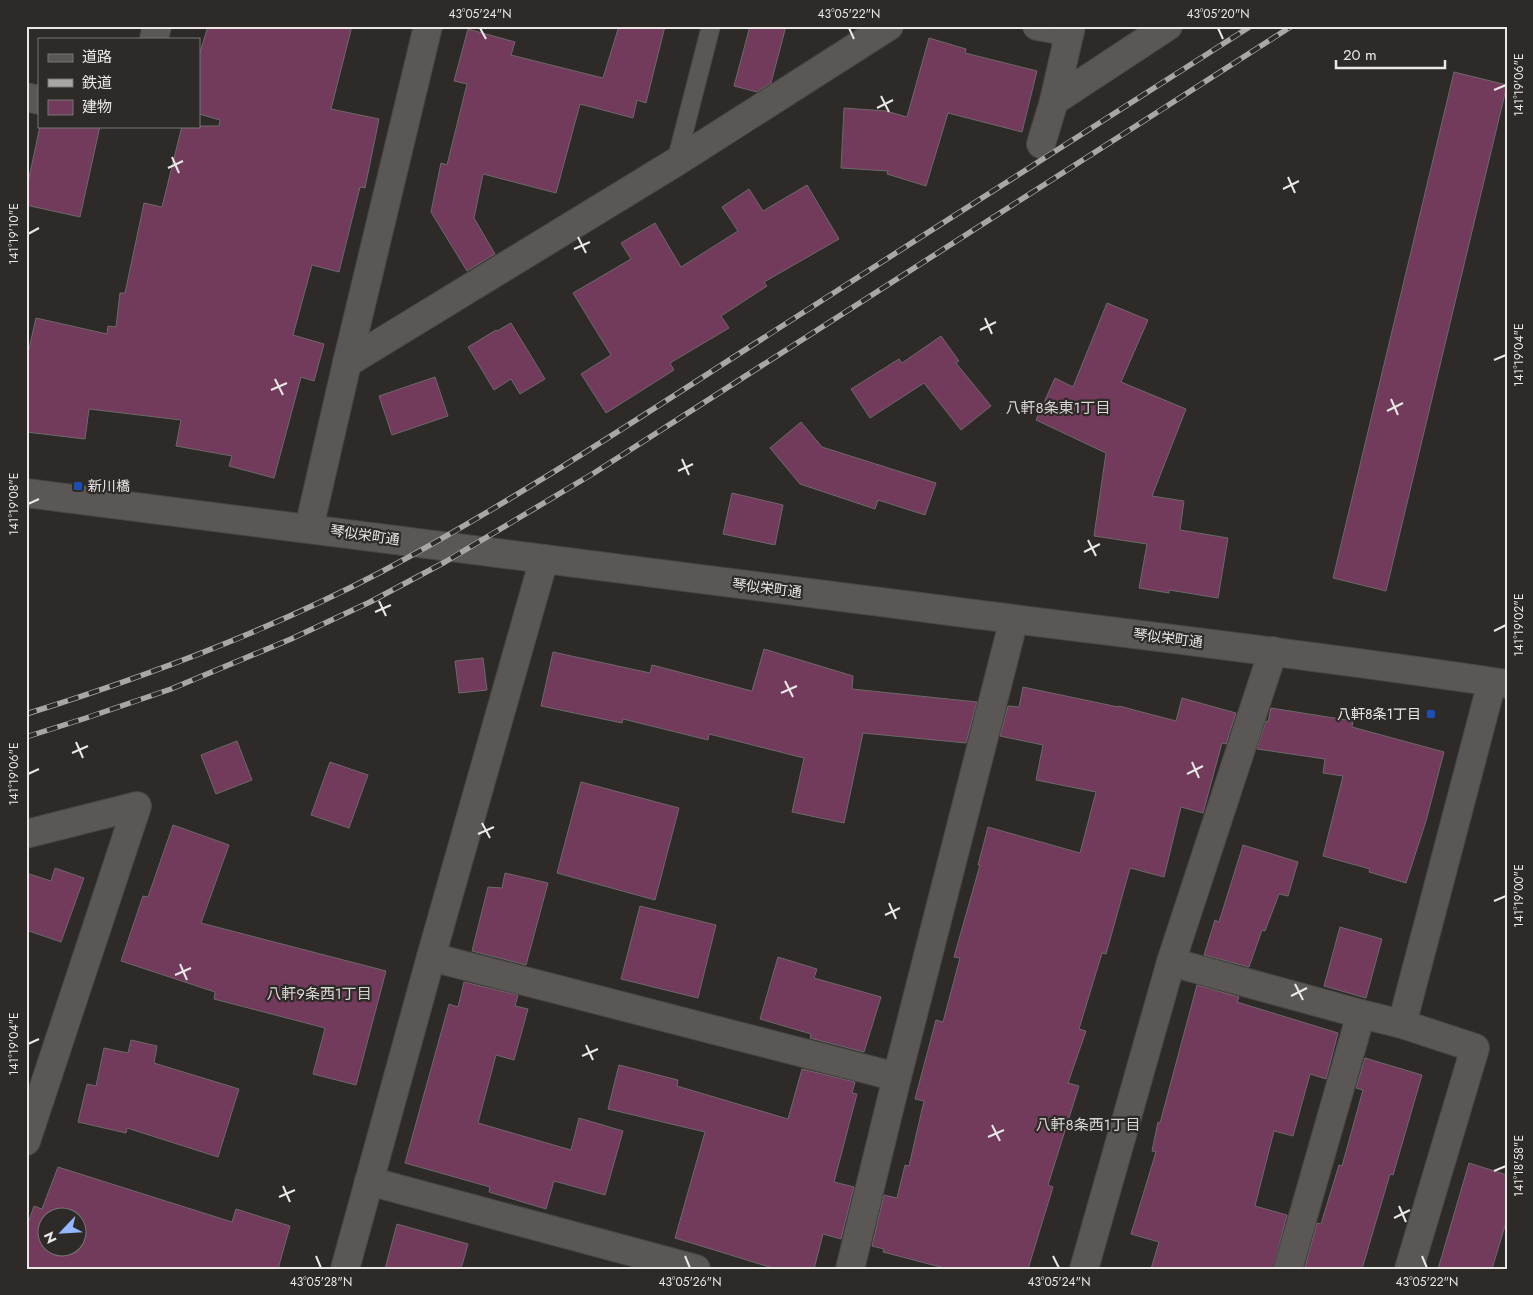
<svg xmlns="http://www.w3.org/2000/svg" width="1533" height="1295" font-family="Jost,'Noto Sans JP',sans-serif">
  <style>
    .building { fill: #723b5b; stroke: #6c696a; fill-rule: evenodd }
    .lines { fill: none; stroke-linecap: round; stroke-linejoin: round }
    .lane-casing { stroke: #484644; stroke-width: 20 }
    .street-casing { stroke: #484644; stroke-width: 30 }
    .secondary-casing { stroke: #484644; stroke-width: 30 }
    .lane { stroke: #5a5755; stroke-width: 18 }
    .street { stroke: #5a5755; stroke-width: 28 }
    .secondary { stroke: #5a5755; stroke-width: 28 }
    .rail-casing { stroke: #a9a6a5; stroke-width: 5.5 }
    .rail { stroke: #2d2a28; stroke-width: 4; stroke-dasharray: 11; stroke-linecap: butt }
    .ticks { fill: none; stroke: #eae8e7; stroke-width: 2 }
    .transit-dot { fill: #1a4fb4; stroke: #2d2a28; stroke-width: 2 }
    .labels { text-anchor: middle; stroke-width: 4.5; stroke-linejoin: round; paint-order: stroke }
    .poi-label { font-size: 14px; fill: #eae8e7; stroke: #2d2a28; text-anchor: start }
    .street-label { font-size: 14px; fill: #eae8e7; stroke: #2d2a28 }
    .neighbourhood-label { font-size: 15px; fill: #d9d6d4; stroke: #2d2a28 }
    .neatline { fill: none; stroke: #eae8e7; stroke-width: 2 }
    .ticks-label { font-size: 12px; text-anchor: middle; fill: #eae8e7 }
  </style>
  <rect width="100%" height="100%" fill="#2d2a28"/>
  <!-- building -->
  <g class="building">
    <path d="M 208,26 L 352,26 L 331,109 L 379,119 L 365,188 L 360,187 L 339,272 L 312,265 L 293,335 L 324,344 L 314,381 L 301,377 L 274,478 L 229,466 L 232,456 L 176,446 L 181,420 L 89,409 L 85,439 L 26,432 L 26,362 L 36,318 L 107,334 L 108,326 L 116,327 L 120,293 L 125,293 L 144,203 L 162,207 L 182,126 L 219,126 L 220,120 L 199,114 L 199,56 Z"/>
    <path d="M 619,26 L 665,26 L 646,103 L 637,100 L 633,118 L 580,104 L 556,193 L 483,174 L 474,218 L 495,254 L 467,271 L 431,212 L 441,163 L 447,165 L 467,84 L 454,81 L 468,29 L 515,42 L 511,55 L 603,78 Z"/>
    <path d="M 750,26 L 786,26 L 771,83 L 757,92 L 734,86 Z"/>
    <path d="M 929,38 L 966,49 L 965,53 L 1037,71 L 1022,132 L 948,113 L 926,186 L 887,174 L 888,171 L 841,168 L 844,108 L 886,111 L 907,117 Z"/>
    <path d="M 1454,72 L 1507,85 L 1386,591 L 1333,578 Z"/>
    <path d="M 40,126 L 100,126 L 80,217 L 26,205 L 26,192 Z"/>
    <path d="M 807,185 L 839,239 L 764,282 L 767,286 L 721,316 L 729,328 L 670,363 L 674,370 L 606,413 L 581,374 L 611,355 L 573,293 L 631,259 L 621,243 L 655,223 L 681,267 L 738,231 L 722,207 L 749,189 L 763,211 Z"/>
    <path d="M 1107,303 L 1148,320 L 1121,382 L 1186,409 L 1152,496 L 1184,501 L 1180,530 L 1228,538 L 1218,598 L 1169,590 L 1169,593 L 1139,588 L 1147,544 L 1094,536 L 1106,453 L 1036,420 L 1055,378 L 1073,387 Z"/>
    <path d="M 511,323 L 545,379 L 520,394 L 511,379 L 494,390 L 468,347 L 496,330 L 497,331 Z"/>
    <path d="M 941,336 L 959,361 L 956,363 L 991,406 L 961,430 L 924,383 L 870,418 L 851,389 L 899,359 L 902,363 Z"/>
    <path d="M 435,377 L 448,416 L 392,435 L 379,396 Z"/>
    <path d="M 801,422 L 822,447 L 936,483 L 925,515 L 878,500 L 875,509 L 800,484 L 770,448 Z"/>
    <path d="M 732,493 L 783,505 L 775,545 L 723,534 Z"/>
    <path d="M 764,649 L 853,676 L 852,689 L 977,702 L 966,743 L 863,733 L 844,823 L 792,812 L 804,758 L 709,734 L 708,740 L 623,719 L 622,723 L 541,706 L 553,652 L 650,673 L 652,665 L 752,691 Z"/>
    <path d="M 483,658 L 487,690 L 459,693 L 455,661 Z"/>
    <path d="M 1023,687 L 1118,707 L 1119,706 L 1176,721 L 1182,698 L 1236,713 L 1226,744 L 1222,743 L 1203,813 L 1181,807 L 1164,877 L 1130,868 L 1106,954 L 1102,953 L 1079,1029 L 1086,1031 L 1068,1083 L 1079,1086 L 1048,1185 L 1053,1187 L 1028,1269 L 948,1269 L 883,1252 L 884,1249 L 872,1246 L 884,1195 L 897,1198 L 905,1165 L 909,1166 L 924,1101 L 915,1099 L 936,1020 L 943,1022 L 960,958 L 954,957 L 980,865 L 978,865 L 988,827 L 1080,853 L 1096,792 L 1036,780 L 1043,745 L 1000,736 L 1008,706 L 1019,707 Z"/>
    <path d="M 1271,708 L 1353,721 L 1352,727 L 1444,752 L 1426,821 L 1406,883 L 1369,872 L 1370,869 L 1323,856 L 1343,776 L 1323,773 L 1325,759 L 1257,749 L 1266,721 L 1268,722 Z"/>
    <path d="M 237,741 L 252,780 L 216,794 L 201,755 Z"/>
    <path d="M 330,762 L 368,775 L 349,828 L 311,815 Z"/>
    <path d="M 581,782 L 679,808 L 655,900 L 557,873 Z"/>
    <path d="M 173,825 L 229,845 L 201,923 L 386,971 L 356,1085 L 313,1074 L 325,1028 L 214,999 L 215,992 L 121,961 L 143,896 L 148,897 Z"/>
    <path d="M 1243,845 L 1298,862 L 1288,896 L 1279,894 L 1265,931 L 1262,930 L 1249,967 L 1204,955 L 1215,920 L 1219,922 Z"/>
    <path d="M 55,868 L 84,878 L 61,942 L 26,930 L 26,873 L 51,881 Z"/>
    <path d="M 505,873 L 548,883 L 526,965 L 472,951 L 488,887 L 502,888 Z"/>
    <path d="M 640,906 L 716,925 L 698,998 L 621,979 Z"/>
    <path d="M 1340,927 L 1382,939 L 1366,998 L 1324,986 Z"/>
    <path d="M 778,957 L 817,969 L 814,978 L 881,997 L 864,1052 L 810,1038 L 811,1034 L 760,1019 Z"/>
    <path d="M 464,982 L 518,995 L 515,1006 L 528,1009 L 514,1060 L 496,1055 L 478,1123 L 571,1150 L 579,1118 L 623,1131 L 605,1195 L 554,1181 L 546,1209 L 489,1192 L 490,1187 L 405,1163 L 449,1004 L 458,1007 Z"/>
    <path d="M 1197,985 L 1239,997 L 1237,1002 L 1338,1033 L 1326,1079 L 1310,1074 L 1293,1136 L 1274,1131 L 1255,1206 L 1287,1215 L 1273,1269 L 1151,1269 L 1159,1242 L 1131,1234 L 1156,1152 L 1152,1151 L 1158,1122 L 1160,1123 Z"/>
    <path d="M 131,1040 L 157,1046 L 154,1063 L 239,1089 L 218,1157 L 127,1128 L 126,1133 L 78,1122 L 87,1084 L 96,1086 L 104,1048 L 128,1053 Z"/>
    <path d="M 1365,1058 L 1422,1075 L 1393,1175 L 1390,1174 L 1362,1269 L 1309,1269 L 1305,1267 L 1317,1223 L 1321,1224 L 1339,1165 L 1342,1166 L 1363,1090 L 1356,1088 Z"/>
    <path d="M 619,1065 L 678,1080 L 677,1086 L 788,1119 L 802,1069 L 855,1082 L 852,1093 L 857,1094 L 834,1182 L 854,1187 L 841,1239 L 823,1234 L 814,1269 L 776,1269 L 675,1238 L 705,1132 L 608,1109 Z"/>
    <path d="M 1469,1163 L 1507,1175 L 1507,1219 L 1492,1269 L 1438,1269 Z"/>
    <path d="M 58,1167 L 232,1222 L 236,1209 L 290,1226 L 278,1269 L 26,1269 L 26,1229 L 34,1206 L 42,1209 ZM 48,1218 L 78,1218 L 78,1248 L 48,1248 Z"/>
    <path d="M 397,1224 L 468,1244 L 461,1269 L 385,1269 Z"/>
  </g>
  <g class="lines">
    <defs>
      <path id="lane" d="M 676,162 L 711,26"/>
      <g id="street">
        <path d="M 1037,26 L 1070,32"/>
        <path d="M 154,39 L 157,26"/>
        <path d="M 26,97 L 39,100"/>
        <path d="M 1054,101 L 1168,26"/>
        <path d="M 1041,144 L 1054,101 L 1071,26"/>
        <path d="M 347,363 L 676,162 L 889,26"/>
        <path d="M 309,528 L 347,363 L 428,26"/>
        <path d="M 26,834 L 137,806 L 26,1141"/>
        <path d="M 431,957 L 897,1077"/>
        <path d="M 1171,962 L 1361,1014"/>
        <path d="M 369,1181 L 696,1269"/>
        <path d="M 345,1269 L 431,957 L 544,559"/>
        <path d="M 850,1269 L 897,1077 L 1014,619"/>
        <path d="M 1084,1269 L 1171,962 L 1273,651"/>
        <path d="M 1288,1269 L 1361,1014 L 1402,1024"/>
        <path d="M 1409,1269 L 1475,1048 L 1402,1024 L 1492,682"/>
      </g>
      <path id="secondary" d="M 26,493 C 322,529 617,568 912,606 C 1110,632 1309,654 1507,684"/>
    </defs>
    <!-- lane casing -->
    <use href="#lane" class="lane-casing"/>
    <!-- street casing -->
    <use href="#street" class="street-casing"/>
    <!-- secondary casing -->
    <use href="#secondary" class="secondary-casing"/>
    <!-- lane -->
    <use href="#lane" class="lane"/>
    <!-- street -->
    <use href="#street" class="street"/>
    <!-- secondary -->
    <use href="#secondary" class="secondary"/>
    <defs>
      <g id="rail">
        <path d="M 26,714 C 148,676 268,631 381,572 C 518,499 648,412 779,328 C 936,227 1093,127 1251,26"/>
        <path d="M 26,737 L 86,718 L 171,689 L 291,639 L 370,602 L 445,562 L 594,473 L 1292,26"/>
      </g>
    </defs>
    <!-- rail casing -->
    <use href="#rail" class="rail-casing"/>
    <!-- rail -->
    <use href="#rail" class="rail"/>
  </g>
  <!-- ticks -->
  <path class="ticks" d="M 480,28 L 486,39M 849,28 L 854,39M 1218,28 L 1223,39M 1494,90 L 1506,85M 881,96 L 889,112M 877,108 L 893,100M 172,157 L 179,173M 168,168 L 183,161M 1288,177 L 1295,193M 1283,189 L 1299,181M 28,234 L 39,228M 578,237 L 586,253M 574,249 L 590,242M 985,318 L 992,334M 980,330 L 996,322M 1494,360 L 1506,355M 275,379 L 283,395M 271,390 L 287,383M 1391,399 L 1398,415M 1387,411 L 1403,403M 682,459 L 689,475M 678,471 L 693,464M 28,504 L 39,499M 1088,540 L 1096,556M 1084,552 L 1100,544M 379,601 L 386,616M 375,612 L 391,605M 1494,631 L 1506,625M 785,681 L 793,697M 781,693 L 797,686M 76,742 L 83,758M 72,753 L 88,746M 1192,762 L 1199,778M 28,774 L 39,769M 1187,774 L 1203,766M 482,823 L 490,838M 478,834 L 494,827M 1494,901 L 1506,896M 889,903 L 896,919M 885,915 L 900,908M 180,964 L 187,980M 175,975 L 191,968M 1295,984 L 1303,1000M 1291,996 L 1307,988M 28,1044 L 39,1039M 586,1045 L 593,1060M 582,1056 L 598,1049M 992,1125 L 1000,1141M 988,1137 L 1004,1130M 1494,1171 L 1506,1166M 283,1186 L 290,1202M 279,1197 L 295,1190M 1399,1206 L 1406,1222M 1394,1218 L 1410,1210M 316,1256 L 321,1268M 685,1256 L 690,1268M 1053,1256 L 1059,1268M 1422,1256 L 1427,1268"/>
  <!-- markers -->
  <g class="transit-dot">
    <rect x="73" y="481" width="10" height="10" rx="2.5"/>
    <rect x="1426" y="709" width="10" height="10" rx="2.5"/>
  </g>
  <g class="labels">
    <!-- poi labels -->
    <g class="poi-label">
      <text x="88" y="491">新川橋</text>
      <text x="1421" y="719" text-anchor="end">八軒8条1丁目</text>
    </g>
    <!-- street labels -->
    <g class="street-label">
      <text transform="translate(365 535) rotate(8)" y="5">琴似栄町通</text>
      <text transform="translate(767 588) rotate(7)" y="5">琴似栄町通</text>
      <text transform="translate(1168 638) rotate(7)" y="5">琴似栄町通</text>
    </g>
    <!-- neighbourhood labels -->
    <g class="neighbourhood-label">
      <text x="1058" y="413">八軒8条東1丁目</text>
      <text x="319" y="999">八軒9条西1丁目</text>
      <text x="1088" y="1130">八軒8条西1丁目</text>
    </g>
  </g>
  <!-- border -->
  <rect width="1533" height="1295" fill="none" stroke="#2d2a28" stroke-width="55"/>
  <!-- legend -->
  <rect x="38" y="38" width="162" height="90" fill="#2d2a28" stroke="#797674"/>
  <rect x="48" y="54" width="25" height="8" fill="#5a5755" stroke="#797674"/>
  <text x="82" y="62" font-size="15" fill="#eae8e7">道路</text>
  <rect x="48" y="79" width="25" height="8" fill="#a9a6a5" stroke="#797674"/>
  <text x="82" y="88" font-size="15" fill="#eae8e7">鉄道</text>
  <rect x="48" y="100" width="25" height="15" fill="#723b5b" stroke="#797674"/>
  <text x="82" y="112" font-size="15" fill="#eae8e7">建物</text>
  <!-- north arrow -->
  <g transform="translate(62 1232) rotate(245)"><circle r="24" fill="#2d2a28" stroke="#797674"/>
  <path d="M0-4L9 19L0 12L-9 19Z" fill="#94b7fd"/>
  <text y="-8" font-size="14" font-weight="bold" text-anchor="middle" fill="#eae8e7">N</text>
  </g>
  <!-- scale -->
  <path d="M1336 60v8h109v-8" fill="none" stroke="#eae8e7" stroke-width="2.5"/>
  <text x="1343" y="60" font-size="15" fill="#eae8e7" stroke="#2d2a28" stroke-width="4" paint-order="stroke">20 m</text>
  <rect x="28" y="28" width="1478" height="1240" class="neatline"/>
  <g class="ticks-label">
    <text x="480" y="18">43°05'24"N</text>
    <text x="849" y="18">43°05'22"N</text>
    <text x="1218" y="18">43°05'20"N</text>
    <text transform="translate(1519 85) rotate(-90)" y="4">141°19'06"E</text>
    <text transform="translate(14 234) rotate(-90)" y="4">141°19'10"E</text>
    <text transform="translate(1519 355) rotate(-90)" y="4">141°19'04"E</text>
    <text transform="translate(14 504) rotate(-90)" y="4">141°19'08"E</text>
    <text transform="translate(1519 625) rotate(-90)" y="4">141°19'02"E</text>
    <text transform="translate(14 774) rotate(-90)" y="4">141°19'06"E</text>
    <text transform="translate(1519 896) rotate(-90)" y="4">141°19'00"E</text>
    <text transform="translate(14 1044) rotate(-90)" y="4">141°19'04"E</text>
    <text transform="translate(1519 1166) rotate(-90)" y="4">141°18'58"E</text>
    <text x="321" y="1286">43°05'28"N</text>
    <text x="690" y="1286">43°05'26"N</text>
    <text x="1059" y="1286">43°05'24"N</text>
    <text x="1427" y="1286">43°05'22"N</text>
  </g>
</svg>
